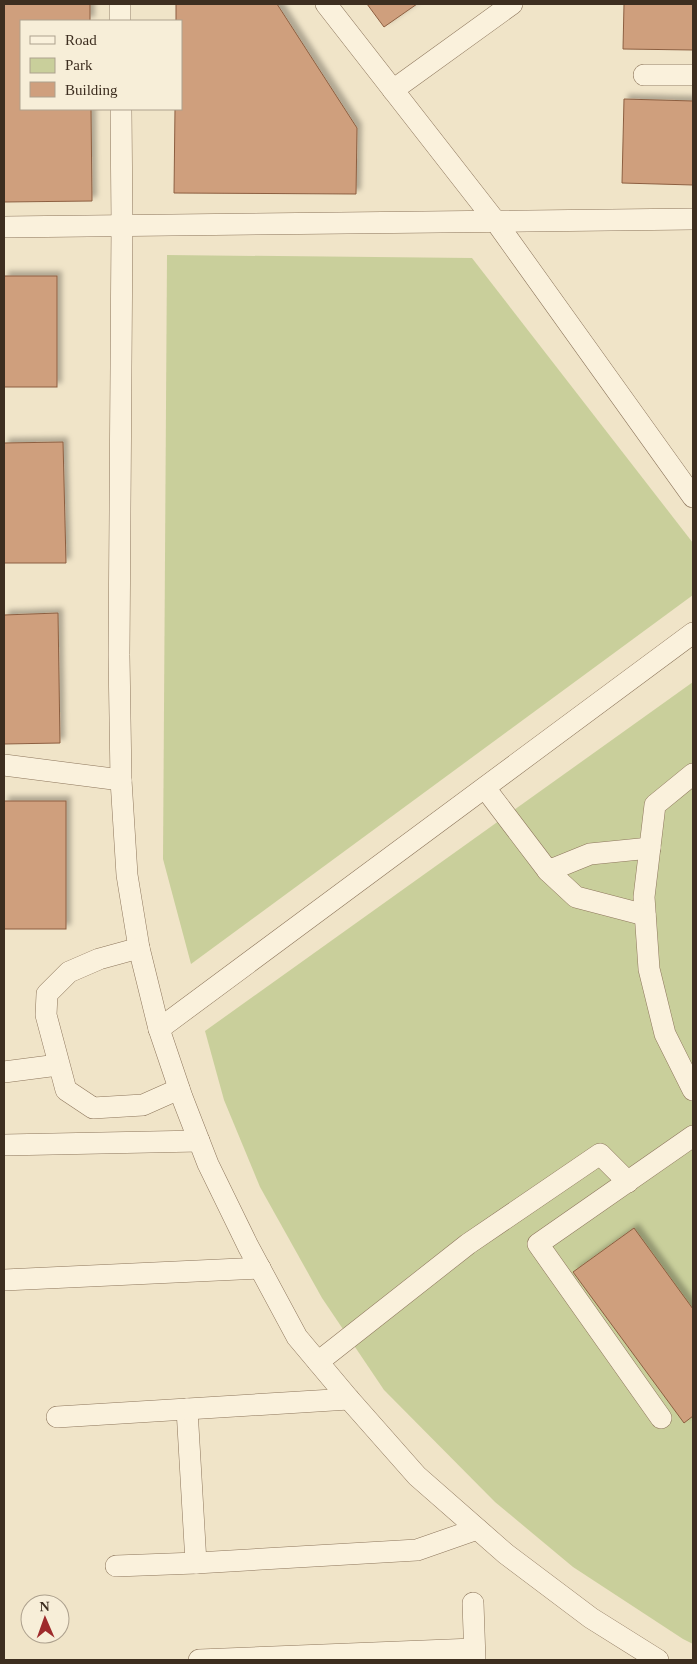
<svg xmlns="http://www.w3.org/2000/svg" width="697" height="1664" font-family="'Times New Roman',serif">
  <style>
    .green { fill: #c9cf9b }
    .building { fill: #cf9f7d; stroke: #8d5f41; filter: url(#shadow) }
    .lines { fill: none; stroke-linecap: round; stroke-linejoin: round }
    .minor-casing { stroke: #8d765c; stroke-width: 22 }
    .minor { stroke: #faf1dc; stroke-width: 21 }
  </style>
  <defs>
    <filter id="shadow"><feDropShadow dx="4.5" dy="-4.5" stdDeviation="2.5" flood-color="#0004"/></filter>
  </defs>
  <rect width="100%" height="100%" fill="#f0e4c8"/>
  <!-- green -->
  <g class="green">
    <path d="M 167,255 L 472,258 L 693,543 L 693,595 L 191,964 L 163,859 Z"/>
    <path d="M 693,682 L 693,1644 L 683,1639 L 573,1567 L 495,1502 L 384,1390 L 322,1298 L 260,1187 L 224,1100 L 205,1031 Z"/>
  </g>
  <!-- building -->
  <g class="building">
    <path d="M 4,4 L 90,4 L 90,21 L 21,21 L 21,109 L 91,109 L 92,201 L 4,202 Z"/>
    <path d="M 176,4 L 277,4 L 357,128 L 356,194 L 174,193 L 175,109 L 181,109 L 181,21 L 176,21 Z"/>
    <path d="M 367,4 L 417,4 L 384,27 Z"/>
    <path d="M 624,4 L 693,4 L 693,50 L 623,49 Z"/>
    <path d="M 624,99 L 693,101 L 693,185 L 622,183 Z"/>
    <rect x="4" y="276" width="53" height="111"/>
    <path d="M 63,442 L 66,563 L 4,563 L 4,443 Z"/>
    <path d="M 58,613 L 60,743 L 4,744 L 4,615 Z"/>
    <rect x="4" y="801" width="62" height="128"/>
    <path d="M 634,1228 L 693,1309 L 693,1416 L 684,1423 L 573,1272 Z"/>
  </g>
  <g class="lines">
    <defs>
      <g id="minor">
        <path d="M 120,4 L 120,21"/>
        <path d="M 326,4 L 496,222 L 693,497"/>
        <path d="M 644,75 L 693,75"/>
        <path d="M 393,90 L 512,4"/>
        <path d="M 121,109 L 122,225 L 119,655 L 121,780 L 127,875 L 139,948 L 159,1029 L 182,1097 L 208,1164 L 248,1246 L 297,1337 L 349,1399 L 417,1476 L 506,1554 L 591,1618 L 658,1660"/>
        <path d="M 4,227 L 693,219"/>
        <path d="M 4,765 L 121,780"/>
        <path d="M 693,774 L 655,805 L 644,897 L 649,969 L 665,1034 L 693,1090"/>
        <path d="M 485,788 L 548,871 L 590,854 L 650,848"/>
        <path d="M 548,871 L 576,897 L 645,915"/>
        <path d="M 139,948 L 99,959 L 69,972 L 47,994 L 46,1015 L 66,1090 L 93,1108 L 143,1105 L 179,1089"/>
        <path d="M 159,1029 L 693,633"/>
        <path d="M 4,1072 L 58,1065"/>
        <path d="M 4,1145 L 199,1141"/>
        <path d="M 4,1280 L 260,1268"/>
        <path d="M 318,1362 L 468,1244 L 600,1154 L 628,1182"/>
        <path d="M 187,1409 L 196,1563"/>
        <path d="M 57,1417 L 349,1399"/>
        <path d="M 661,1418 L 538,1244 L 693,1136"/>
        <path d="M 116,1566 L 196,1563 L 417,1550 L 477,1529"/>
        <path d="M 473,1603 L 475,1660"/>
        <path d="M 199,1660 L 474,1649"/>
      </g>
    </defs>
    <!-- minor casing -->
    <use href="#minor" class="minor-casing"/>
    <!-- minor -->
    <use href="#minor" class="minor"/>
  </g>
  <!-- border -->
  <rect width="697" height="1664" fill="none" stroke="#3d2e20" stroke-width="10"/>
  <!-- legend -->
  <rect x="20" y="20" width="162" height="90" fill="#f7eed8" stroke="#ada18e"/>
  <rect x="30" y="36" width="25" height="8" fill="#faf1dc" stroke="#ada18e"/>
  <text x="65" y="45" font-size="15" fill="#3d2e20">Road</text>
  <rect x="30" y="58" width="25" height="15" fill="#c9cf9b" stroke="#ada18e"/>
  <text x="65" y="70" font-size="15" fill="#3d2e20">Park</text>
  <rect x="30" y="82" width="25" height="15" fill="#cf9f7d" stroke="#ada18e"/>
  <text x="65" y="95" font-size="15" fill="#3d2e20">Building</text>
  <!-- north arrow -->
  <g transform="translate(45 1619) rotate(358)"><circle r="24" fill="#f7eed8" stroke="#ada18e"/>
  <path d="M0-4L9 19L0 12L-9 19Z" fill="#9e2a2b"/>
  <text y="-8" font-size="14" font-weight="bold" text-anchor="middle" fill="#3d2e20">N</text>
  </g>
</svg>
